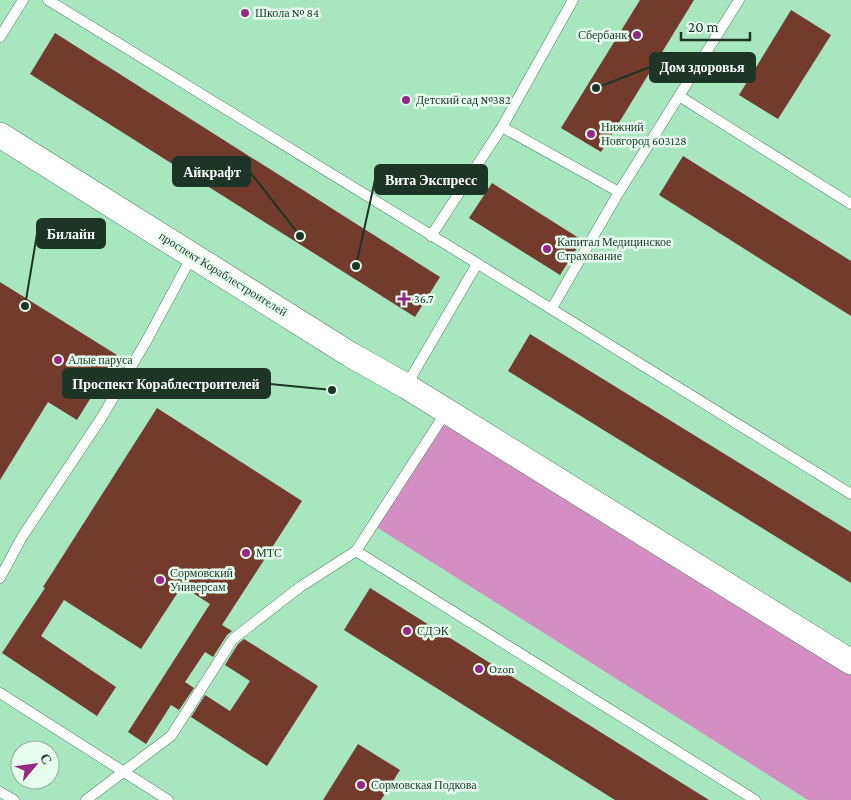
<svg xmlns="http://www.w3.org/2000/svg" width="851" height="800" font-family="'Crimson Pro',serif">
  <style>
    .green { fill: #d58ec3 }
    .building { fill: #723b2b }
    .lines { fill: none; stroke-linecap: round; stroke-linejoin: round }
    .service-casing { stroke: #46815f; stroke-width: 11 }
    .tertiary-casing { stroke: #46815f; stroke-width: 26 }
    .service { stroke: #fff; stroke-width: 10 }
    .tertiary { stroke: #fff; stroke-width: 25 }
    .poi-dot { fill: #982683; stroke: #e5fded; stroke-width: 2 }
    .labels { text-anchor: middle; stroke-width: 5; stroke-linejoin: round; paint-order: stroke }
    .poi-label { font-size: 12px; fill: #1c3526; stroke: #e5fded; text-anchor: start }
    .street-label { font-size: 12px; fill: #1c3526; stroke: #e5fded }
    .leader { fill: none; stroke: #1c3526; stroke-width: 2 }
    .callout-dot { fill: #1c3526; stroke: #e5fded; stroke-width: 2 }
    .callout { fill: #1c3526; stroke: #1c3526; stroke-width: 2 }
    .callout-label { font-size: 14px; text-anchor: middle; font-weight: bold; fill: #fff }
  </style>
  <rect width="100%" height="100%" fill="#a8e6bf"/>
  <!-- green -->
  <path class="green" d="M 446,412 L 851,662 L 851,800 L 808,800 L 373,525 Z"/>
  <!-- building -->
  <g class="building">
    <path d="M 640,0 L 694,0 L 601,152 L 561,128 Z"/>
    <path d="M 791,10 L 831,35 L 778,119 L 739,95 Z"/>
    <path d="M 55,33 L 440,277 L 415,317 L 30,74 Z"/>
    <path d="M 683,156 L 851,261 L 851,316 L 659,195 Z"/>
    <path d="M 492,183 L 582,240 L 560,275 L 469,218 Z"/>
    <path d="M 0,282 L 117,355 L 77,420 L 48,402 L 0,480 Z"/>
    <path d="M 530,334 L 851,532 L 851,583 L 508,371 Z"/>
    <path d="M 157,408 L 302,501 L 222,625 L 232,631 L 227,635 L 213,657 L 205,652 L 185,682 L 194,688 L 179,710 L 171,705 L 146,744 L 128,732 L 210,604 L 182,586 L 141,649 L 64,600 L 41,636 L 116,687 L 97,716 L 2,653 L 45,588 L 43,587 Z"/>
    <path d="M 370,588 L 709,800 L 615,800 L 344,630 Z"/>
    <path d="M 244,639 L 318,686 L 267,766 L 191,717 L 205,695 L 230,711 L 250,681 L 225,665 L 238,644 Z"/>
    <path d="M 358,744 L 400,770 L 381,800 L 323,800 Z"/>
  </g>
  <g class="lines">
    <defs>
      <g id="service">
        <path d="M 48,0 C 316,165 584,328 851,494"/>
        <path d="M 0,37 L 23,0"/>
        <path d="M 679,96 L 851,204"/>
        <path d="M 502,127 L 573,0"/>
        <path d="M 619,192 L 739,0"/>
        <path d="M 431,236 L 502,127 L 619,192 L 552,308"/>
        <path d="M 406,386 L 477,264"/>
        <path d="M 356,551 L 755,800"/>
        <path d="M 0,578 L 22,537 L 102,417 L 148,338 L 192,256"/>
        <path d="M 0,693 L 168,800"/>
        <path d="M 0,792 L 14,800"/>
        <path d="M 86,800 L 171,736 L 233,639 L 300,587 L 356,551 L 446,412"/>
      </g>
      <path id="tertiary" d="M 0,135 L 351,355 L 406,386 L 851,662"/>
    </defs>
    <!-- service casing -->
    <use href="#service" class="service-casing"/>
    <!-- tertiary casing -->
    <use href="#tertiary" class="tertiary-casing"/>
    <!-- service -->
    <use href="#service" class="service"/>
    <!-- tertiary -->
    <use href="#tertiary" class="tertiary"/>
  </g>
  <!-- markers -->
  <g class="poi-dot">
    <circle cx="245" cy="13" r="5"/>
    <circle cx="637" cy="35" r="5"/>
    <circle cx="406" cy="100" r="5"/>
    <circle cx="591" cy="134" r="5"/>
    <circle cx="547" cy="249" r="5"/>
    <path d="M401.5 291.5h5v5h5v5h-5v5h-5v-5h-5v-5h5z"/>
    <circle cx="58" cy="360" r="5"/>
    <circle cx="246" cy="553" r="5"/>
    <circle cx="160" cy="580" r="5"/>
    <circle cx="407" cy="631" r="5"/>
    <circle cx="479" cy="669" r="5"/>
    <circle cx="361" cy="785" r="5"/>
  </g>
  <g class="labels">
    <!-- poi labels -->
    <g class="poi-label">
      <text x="255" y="17">Школа № 84</text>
      <text x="627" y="39" text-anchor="end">Сбербанк</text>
      <text x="416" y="104">Детский сад №382</text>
      <text x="601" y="131">Нижний<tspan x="601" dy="14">Новгород 603128</tspan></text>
      <text x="557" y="246">Капитал Медицинское<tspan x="557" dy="14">Страхование</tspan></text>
      <text x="414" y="303">36.7</text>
      <text x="68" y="364">Алые паруса</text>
      <text x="256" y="557">МТС</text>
      <text x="170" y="577">Сормовский<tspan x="170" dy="14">Универсам</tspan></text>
      <text x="417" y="635">СДЭК</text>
      <text x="489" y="673">Ozon</text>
      <text x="371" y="789">Сормовская Подкова</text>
    </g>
    <!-- street labels -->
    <g class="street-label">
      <text transform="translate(223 274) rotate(32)" y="4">проспект Кораблестроителей</text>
    </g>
  </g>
  <!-- callouts -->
  <path class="leader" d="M596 88L650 67M300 236L250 172M356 266L375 180M25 306L37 234M332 390L270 384"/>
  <g class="callout-dot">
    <circle cx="596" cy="88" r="5"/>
    <circle cx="300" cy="236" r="5"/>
    <circle cx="356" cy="266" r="5"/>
    <circle cx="25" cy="306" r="5"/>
    <circle cx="332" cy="390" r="5"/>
  </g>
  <g class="callout">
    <rect x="650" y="53" width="105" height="29" rx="5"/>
    <rect x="173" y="157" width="77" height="29" rx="5"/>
    <rect x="375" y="165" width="112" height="29" rx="5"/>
    <rect x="37" y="219" width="68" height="29" rx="5"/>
    <rect x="63" y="369" width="207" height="29" rx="5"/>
  </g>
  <g class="callout-label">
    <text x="702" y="72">Дом здоровья</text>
    <text x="212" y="177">Айкрафт</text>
    <text x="431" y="185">Вита Экспресс</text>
    <text x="71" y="239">Билайн</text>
    <text x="166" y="389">Проспект Кораблестроителей</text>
  </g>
  <!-- north arrow -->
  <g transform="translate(35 765) rotate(61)"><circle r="24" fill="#e5fded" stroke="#95ad9d"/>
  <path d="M0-4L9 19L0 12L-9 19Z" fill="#982683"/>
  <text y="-8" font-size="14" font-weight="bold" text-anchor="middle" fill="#1c3526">С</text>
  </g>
  <!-- scale -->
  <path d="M681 32v8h69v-8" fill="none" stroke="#1c3526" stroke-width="2.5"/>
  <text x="688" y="32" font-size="15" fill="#1c3526" stroke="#e5fded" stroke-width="4" paint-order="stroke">20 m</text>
</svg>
